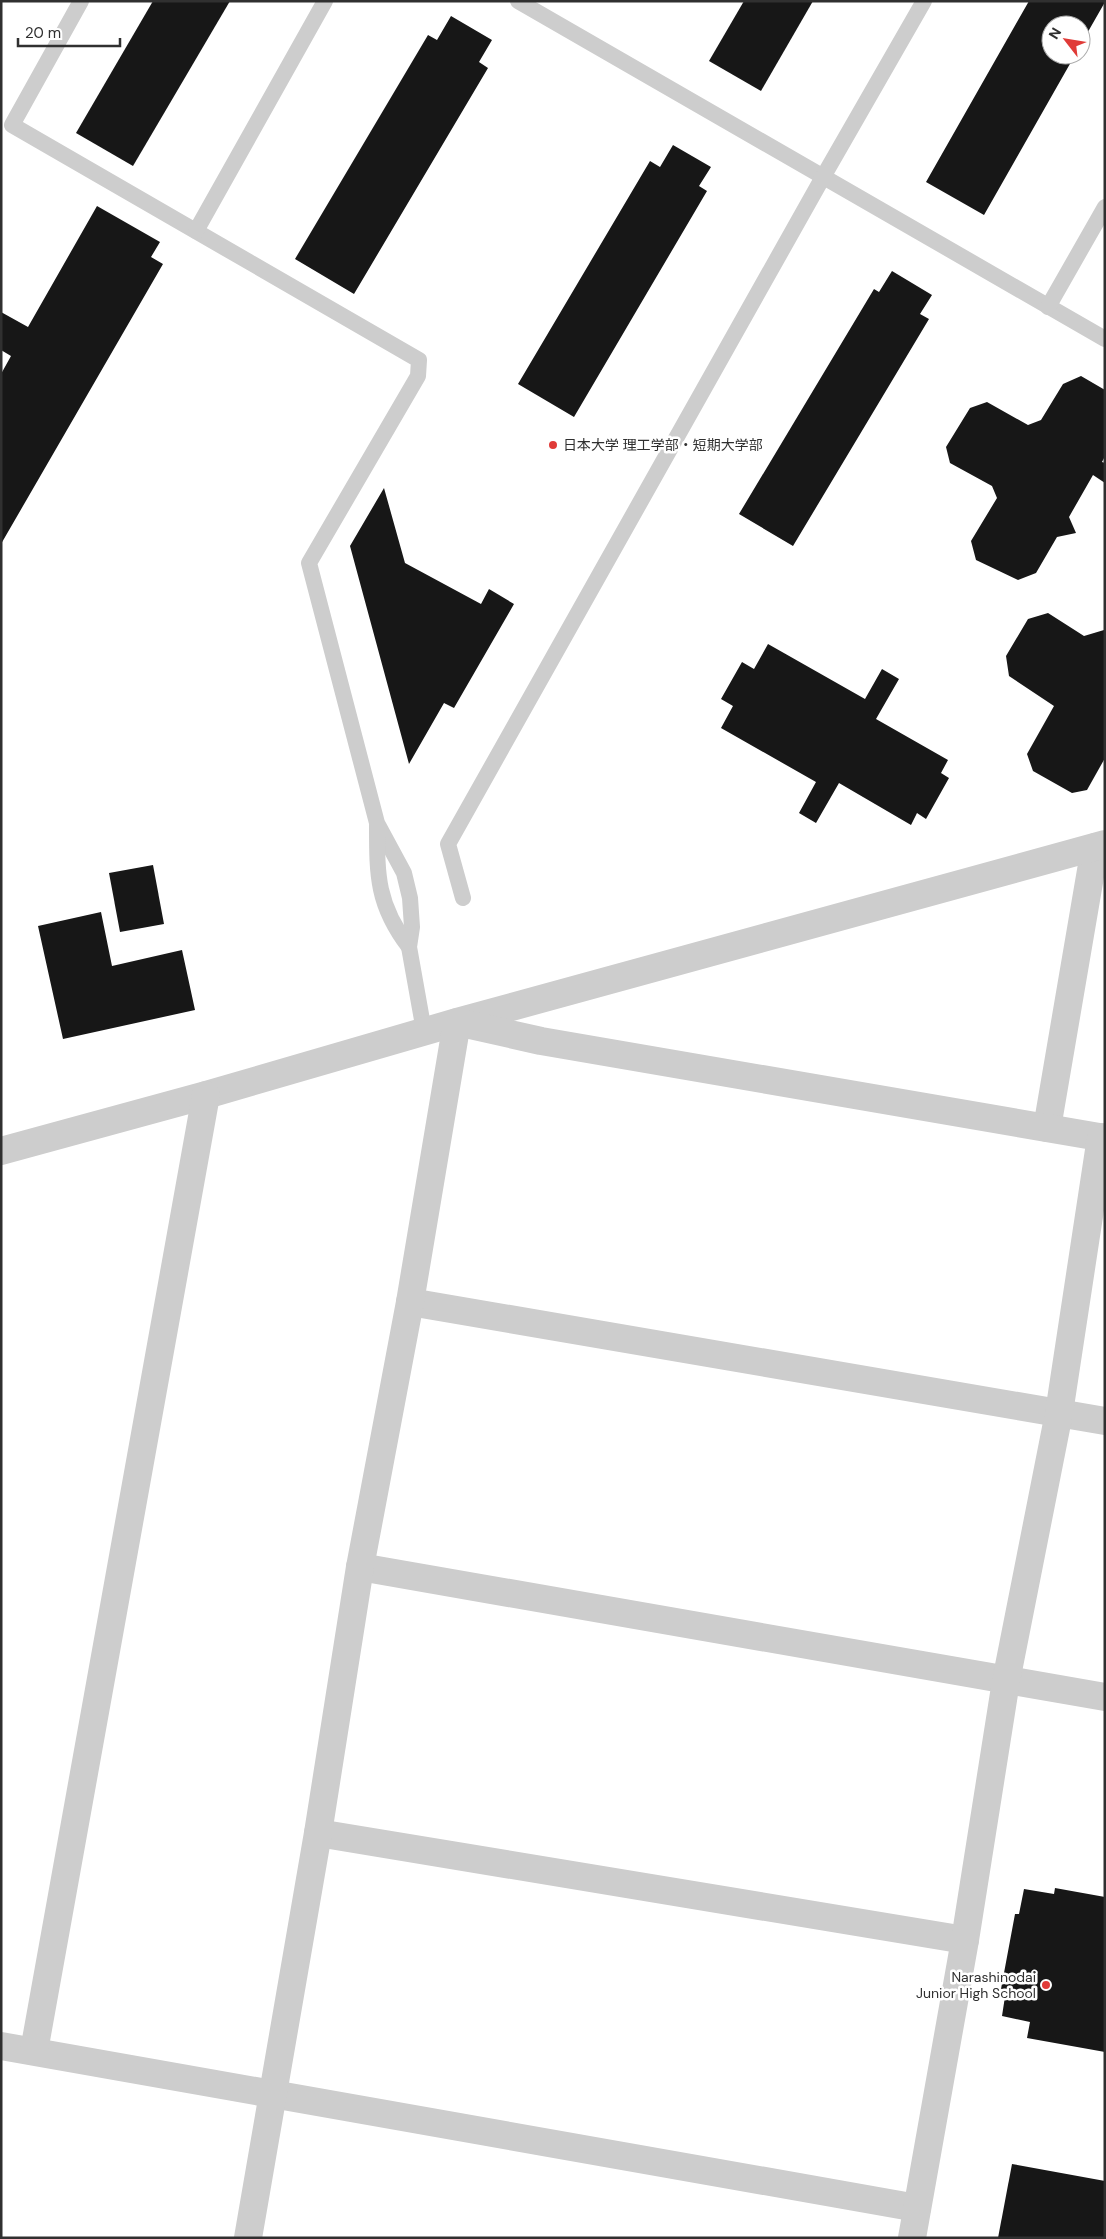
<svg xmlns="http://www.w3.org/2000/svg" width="1106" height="2239" font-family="'DM Sans','Noto Sans JP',sans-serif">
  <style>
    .building { fill: #171717 }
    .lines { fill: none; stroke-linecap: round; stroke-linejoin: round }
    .service { stroke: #cdcdcd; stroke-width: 16 }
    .minor { stroke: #cdcdcd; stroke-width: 28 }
    .poi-dot { fill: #e03b38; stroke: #fff; stroke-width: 2 }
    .labels { text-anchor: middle; stroke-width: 5; stroke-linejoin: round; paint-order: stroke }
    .poi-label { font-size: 14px; fill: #303030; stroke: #fff; text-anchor: start }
  </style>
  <rect width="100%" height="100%" fill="#fff"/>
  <!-- building -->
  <g class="building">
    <path d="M 153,1 L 230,1 L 133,166 L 76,133 Z"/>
    <path d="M 744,1 L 813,1 L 761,91 L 709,61 Z"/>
    <path d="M 1029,1 L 1105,2 L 1081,44 L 1081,25 L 1051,25 L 1051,55 L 1075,55 L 984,215 L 926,182 Z"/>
    <path d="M 451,16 L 492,40 L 479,62 L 488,68 L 354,294 L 295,259 L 428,35 L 437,40 Z"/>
    <path d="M 673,145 L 711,167 L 699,186 L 707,191 L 574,417 L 518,384 L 650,161 L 660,167 Z"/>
    <path d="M 97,206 L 160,242 L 151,257 L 163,264 L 1,544 L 1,374 L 11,356 L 1,350 L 1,312 L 28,327 Z"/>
    <path d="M 892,271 L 932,295 L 920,314 L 929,319 L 793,546 L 739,514 L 874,289 L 879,292 Z"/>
    <path d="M 1081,376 L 1105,390 L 1105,456 L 1102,462 L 1105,463 L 1105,483 L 1093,475 L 1069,517 L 1076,533 L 1057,537 L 1036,573 L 1018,580 L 976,560 L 971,541 L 997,498 L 992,486 L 950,463 L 946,447 L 970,408 L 987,402 L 1028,425 L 1041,420 L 1063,384 Z"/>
    <path d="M 384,488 L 405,563 L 481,604 L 489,589 L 514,604 L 454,708 L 444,703 L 409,764 L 350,546 Z"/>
    <path d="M 1048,613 L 1084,636 L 1104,630 L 1105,758 L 1087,790 L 1072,793 L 1033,771 L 1027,754 L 1054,706 L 1009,676 L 1006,656 L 1028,619 Z"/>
    <path d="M 768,644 L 865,699 L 882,669 L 899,679 L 876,719 L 948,760 L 941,773 L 949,778 L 926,819 L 917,813 L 911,825 L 839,783 L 816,823 L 799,813 L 816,782 L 721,728 L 733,706 L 721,699 L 742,662 L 754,669 Z"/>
    <path d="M 153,865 L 164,924 L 120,932 L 109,873 Z"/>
    <path d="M 101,912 L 112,966 L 182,950 L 195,1010 L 63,1039 L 38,926 Z"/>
    <path d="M 1055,1888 L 1105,1897 L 1105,2052 L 1027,2038 L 1030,2022 L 1002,2016 L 1006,1990 L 1001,1989 L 1015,1914 L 1019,1914 L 1024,1889 L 1054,1894 Z"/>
    <path d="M 1012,2164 L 1105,2181 L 1105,2238 L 998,2238 Z"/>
  </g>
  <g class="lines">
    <!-- service -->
    <g class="service">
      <path d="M 81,1 L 12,125 L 419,360 L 418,376 L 309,563 L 377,823 L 404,873 L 410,898 L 412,927 L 409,947 L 424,1031"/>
      <path d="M 518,1 L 1105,339"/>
      <path d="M 196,231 L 325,1"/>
      <path d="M 1048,307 L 1105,207"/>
      <path d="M 377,826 C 377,876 377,905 409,947"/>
      <path d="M 463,898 L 448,844 L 823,177 L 924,1"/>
    </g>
    <!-- minor -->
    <g class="minor">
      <path d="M 1047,1128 L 1095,847"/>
      <path d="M 1,1151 L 206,1095 L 457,1022 L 1105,844"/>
      <path d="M 410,1302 L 1105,1421"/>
      <path d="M 360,1567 L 1105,1697"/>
      <path d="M 318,1833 L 965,1940"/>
      <path d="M 1,2046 L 917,2208"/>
      <path d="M 34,2051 L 206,1095"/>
      <path d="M 248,2238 L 318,1833 L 360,1567 L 410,1302 L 457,1022 L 541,1041 L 1105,1138"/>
      <path d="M 912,2238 L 965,1940 L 1006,1681 L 1059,1413 L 1101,1137"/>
    </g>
  </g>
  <!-- markers -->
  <g class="poi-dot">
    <circle cx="553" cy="445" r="5"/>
    <circle cx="1046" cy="1985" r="5"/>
  </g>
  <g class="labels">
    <!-- poi labels -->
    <g class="poi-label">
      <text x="563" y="450">日本大学 理工学部・短期大学部</text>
      <text x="1036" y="1982" text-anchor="end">Narashinodai<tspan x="1036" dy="16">Junior High School</tspan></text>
    </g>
  </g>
  <!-- border -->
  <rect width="1106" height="2239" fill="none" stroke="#303030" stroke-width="5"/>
  <!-- north arrow -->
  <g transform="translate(1066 40) rotate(301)"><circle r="24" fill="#ffffff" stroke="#acacac"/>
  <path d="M0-4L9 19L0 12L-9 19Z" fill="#e03b38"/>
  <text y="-8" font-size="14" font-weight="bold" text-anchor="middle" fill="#303030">N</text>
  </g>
  <!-- scale -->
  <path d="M18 38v8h102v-8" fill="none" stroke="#303030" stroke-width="2.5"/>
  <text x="25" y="38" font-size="15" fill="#303030" stroke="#ffffff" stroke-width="4" paint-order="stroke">20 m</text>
</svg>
